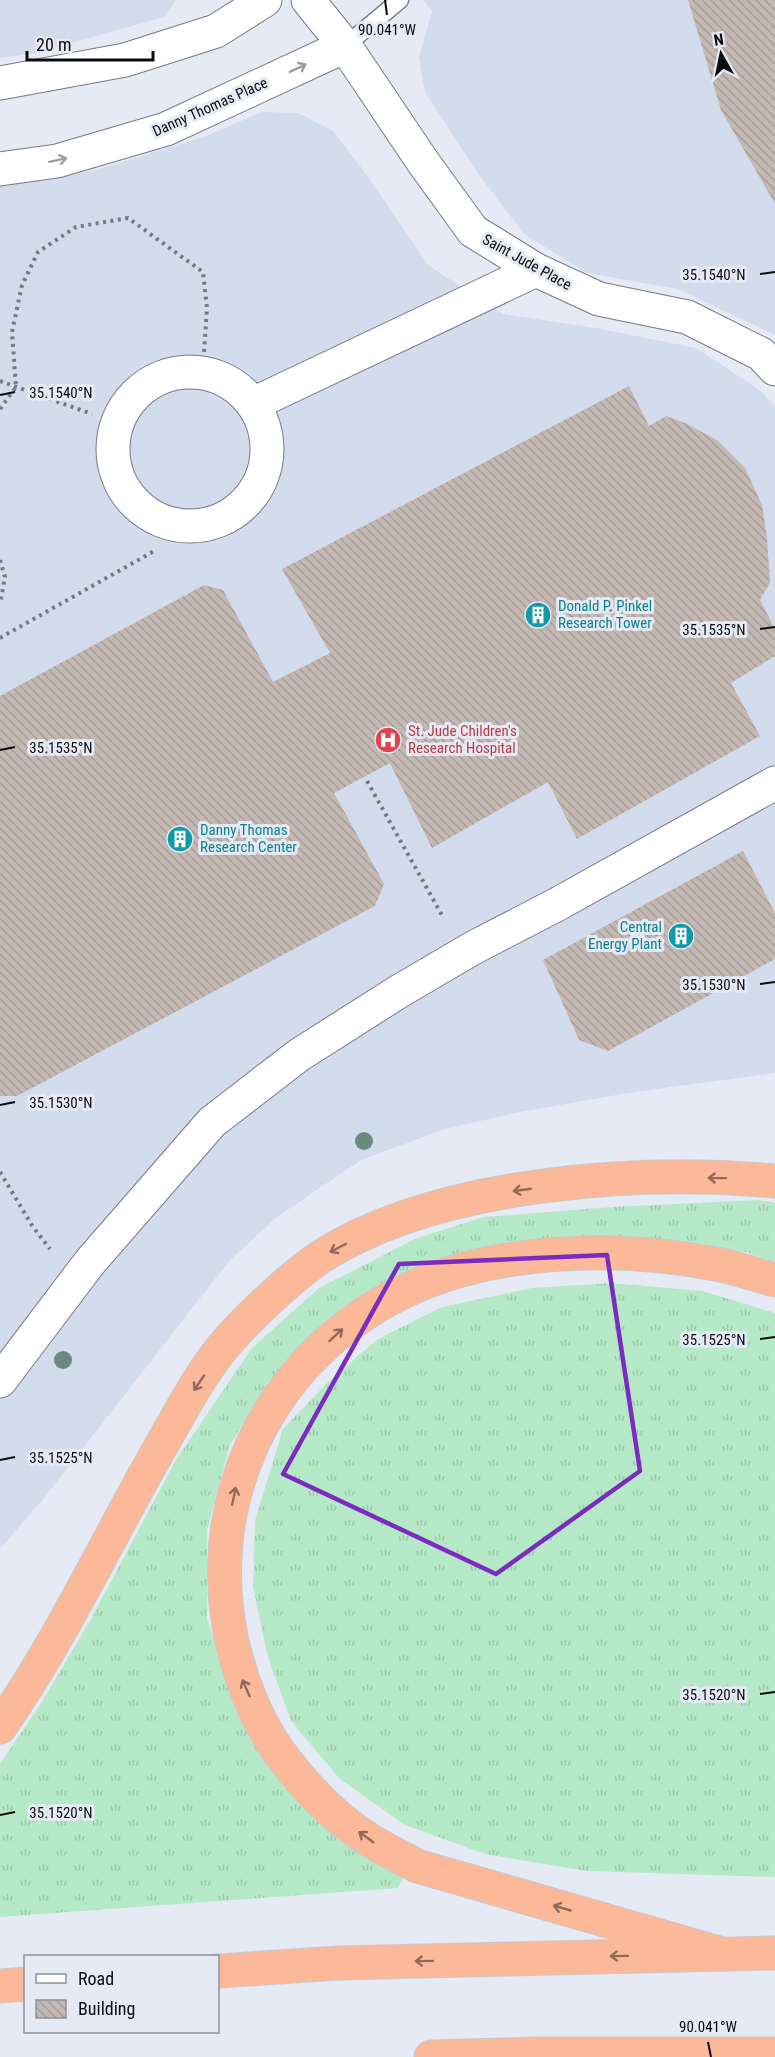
<svg xmlns="http://www.w3.org/2000/svg" width="775" height="2057" font-family="'Roboto Condensed',sans-serif">
  <style>
    .built { fill: #d3dcec }
    .grass { fill: url(#grass-tufts) }
    .building { fill: url(#building-back-hatch) }
    .lines { fill: none; stroke-linecap: round; stroke-linejoin: round }
    .lane-casing { stroke: #757a83; stroke-width: 19 }
    .street-casing { stroke: #757a83; stroke-width: 35 }
    .highway-casing { stroke: #c9caca; stroke-width: 35 }
    .path { stroke: #777a82; stroke-width: 4; stroke-dasharray: 3 4.5; stroke-linecap: butt }
    .lane { stroke: #fff; stroke-width: 16 }
    .street { stroke: #fff; stroke-width: 33 }
    .highway { stroke: #fcb999; stroke-width: 33 }
    .tree { fill: #6a8a80 }
    .oneway { stroke: #9d9e9f }
    .oneway2 { stroke: #906b5b }
    .marked { fill: none; stroke: #7b2cbf; stroke-width: 4.5; stroke-linejoin: round }
    .ticks { fill: none; stroke: #0b0c10; stroke-width: 2 }
    .labels { text-anchor: middle; stroke-width: 6; stroke-linejoin: round; paint-order: stroke }
    .street-label { font-size: 15px; fill: #0b0c10; stroke: #e5eaf5 }
    .culture-label { font-size: 15px; fill: #0d838f; stroke: #e5eaf5; text-anchor: start }
    .health-label { font-size: 15px; fill: #be3a42; stroke: #e5eaf5; text-anchor: start }
    .ticks-label { font-size: 15px; text-anchor: middle; fill: #0b0c10; stroke: #e5eaf5; stroke-width: 6; stroke-linejoin: round; paint-order: stroke }
  </style>
  <defs>
    <pattern id="grass-tufts" width="24" height="20" patternUnits="userSpaceOnUse" patternTransform="scale(1.5)"><rect width="24" height="20" fill="#b6e9c8"/><path d="M3 7l-1-3M5 7V3M7 7l1-3M15 17l-1-3M17 17v-4M19 17l1-3" fill="none" stroke="#9bc7ab"/></pattern>
    <pattern id="building-back-hatch" width="6" height="6" patternUnits="userSpaceOnUse" patternTransform="scale(1.5)"><rect width="6" height="6" fill="#c4b8b3"/><path d="M-1 5l2 2M0 0l6 6M5-1l2 2" fill="none" stroke="#a79d99"/></pattern>
  </defs>
  <rect width="100%" height="100%" fill="#e5eaf5"/>
  <!-- built -->
  <g class="built">
    <path d="M 0,0 L 176,0 L 164,17 L 36,53 L 0,58 Z"/>
    <path d="M 423,0 L 775,0 L 775,335 L 678,289 L 587,273 L 524,234 L 477,172 L 425,92 L 419,57 L 432,11 Z"/>
    <path d="M 262,112 L 298,113 L 333,131 L 361,167 L 429,266 L 503,314 L 596,328 L 696,348 L 761,391 L 775,407 L 775,1073 L 634,1092 L 514,1113 L 445,1129 L 361,1160 L 277,1217 L 229,1261 L 44,1498 L 0,1549 L 0,184 L 96,170 L 206,136 Z"/>
  </g>
  <!-- grass -->
  <g class="grass">
    <path d="M 759,1200 L 775,1203 L 775,1263 L 747,1252 L 637,1240 L 520,1245 L 418,1267 L 327,1319 L 267,1383 L 229,1447 L 207,1530 L 207,1619 L 236,1705 L 281,1782 L 345,1841 L 404,1877 L 398,1888 L 0,1917 L 0,1764 L 40,1705 L 91,1619 L 176,1460 L 252,1348 L 319,1288 L 417,1238 L 484,1217 L 612,1207 Z"/>
    <path d="M 612,1283 L 702,1291 L 775,1313 L 775,1877 L 587,1871 L 485,1854 L 405,1825 L 340,1779 L 291,1721 L 267,1654 L 253,1586 L 255,1521 L 283,1429 L 327,1383 L 378,1339 L 442,1307 L 532,1288 Z"/>
  </g>
  <!-- building -->
  <g class="building">
    <path d="M 688,0 L 775,0 L 775,204 L 721,110 Z"/>
    <path d="M 629,386 L 649,426 L 666,416 L 685,423 L 717,440 L 745,468 L 762,505 L 767,537 L 770,583 L 760,600 L 775,629 L 775,656 L 731,683 L 760,736 L 577,839 L 548,782 L 432,848 L 390,763 L 334,793 L 384,884 L 375,906 L 17,1096 L 0,1096 L 0,696 L 204,585 L 223,590 L 273,682 L 330,653 L 282,569 Z"/>
    <path d="M 743,851 L 775,913 L 775,959 L 608,1051 L 579,1040 L 543,960 Z"/>
  </g>
  <g class="lines">
    <defs>
      <path id="lane" d="M 345,46 L 400,0"/>
      <g id="street">
        <path d="M 308,0 L 345,46 L 423,162 L 473,231 L 536,270 L 599,299 L 687,317 L 761,354 L 775,369"/>
        <path d="M 0,83 L 125,60 L 216,31 L 265,0"/>
        <path d="M 0,169 L 57,161 L 166,129 L 345,46"/>
        <circle cx="190" cy="449" r="77"/>
        <path d="M 253,404 L 536,270"/>
        <path d="M 0,1381 L 90,1262 L 212,1122 L 299,1055 L 398,992 L 473,948 L 556,905 L 775,783"/>
      </g>
      <g id="highway">
        <path d="M 0,1727 C 62,1638 107,1540 161,1446 C 180,1413 198,1378 222,1348 C 245,1320 292,1276 322,1256 C 439,1182 639,1169 775,1181"/>
        <path d="M 719,1953 L 417,1866 C 403,1858 387,1851 373,1842 C 339,1822 309,1791 285,1760 C 260,1728 244,1688 234,1650 C 199,1508 263,1367 391,1298 C 486,1247 618,1244 721,1265 C 739,1269 757,1275 775,1280"/>
        <path d="M 218,1971 L 338,1963 L 775,1953"/>
        <path d="M 0,1986 L 26,1984"/>
        <path d="M 431,2057 L 537,2054 L 775,2054"/>
      </g>
    </defs>
    <!-- lane casing -->
    <use href="#lane" class="lane-casing"/>
    <!-- street casing -->
    <use href="#street" class="street-casing"/>
    <!-- highway casing -->
    <use href="#highway" class="highway-casing"/>
    <!-- path -->
    <g class="path">
      <path d="M 0,381 L 92,414"/>
      <path d="M 0,409 L 16,387 L 12,332 L 22,285 L 38,252 L 76,227 L 128,218 L 203,272 L 207,308 L 204,352"/>
      <path d="M 0,560 L 5,577 L 0,604"/>
      <path d="M 0,638 L 156,550"/>
      <path d="M 367,781 L 443,917"/>
      <path d="M 0,1172 L 33,1227 L 50,1249"/>
    </g>
    <!-- lane -->
    <use href="#lane" class="lane"/>
    <!-- street -->
    <use href="#street" class="street"/>
    <!-- highway -->
    <use href="#highway" class="highway"/>
  </g>
  <!-- trees -->
  <g class="tree">
    <circle cx="364" cy="1141" r="9"/>
    <circle cx="63" cy="1360" r="9"/>
  </g>
  <!-- one-way arrows -->
  <defs><path id="oneway-shaft" d="M-6 0H5M1.5-3L5.5 0L1.5 3" fill="none" stroke-width="1.6" stroke-linecap="round" stroke-linejoin="round" transform="scale(1.5)"/></defs>
  <g class="oneway">
    <use href="#oneway-shaft" transform="translate(298 68) rotate(-25)"/>
    <use href="#oneway-shaft" transform="translate(58 160) rotate(-12)"/>
  </g>
  <g class="oneway2">
    <use href="#oneway-shaft" transform="translate(717 1178) rotate(-179)"/>
    <use href="#oneway-shaft" transform="translate(522 1190) rotate(172)"/>
    <use href="#oneway-shaft" transform="translate(338 1248) rotate(152)"/>
    <use href="#oneway-shaft" transform="translate(336 1335) rotate(-43)"/>
    <use href="#oneway-shaft" transform="translate(199 1383) rotate(124)"/>
    <use href="#oneway-shaft" transform="translate(234 1496) rotate(-78)"/>
    <use href="#oneway-shaft" transform="translate(246 1688) rotate(-114)"/>
    <use href="#oneway-shaft" transform="translate(366 1837) rotate(-144)"/>
    <use href="#oneway-shaft" transform="translate(562 1908) rotate(-164)"/>
    <use href="#oneway-shaft" transform="translate(619 1956) rotate(179)"/>
    <use href="#oneway-shaft" transform="translate(424 1961) rotate(179)"/>
  </g>
  <!-- marked area -->
  <path class="marked" d="M 607,1255 L 640,1471 L 496,1574 L 283,1474 L 399,1264 Z"/>
  <!-- ticks -->
  <path class="ticks" d="M 385,0 L 387,15M 760,274 L 775,272M 0,395 L 15,392M 760,629 L 775,627M 0,750 L 15,747M 760,984 L 775,982M 0,1105 L 15,1102M 760,1339 L 775,1337M 0,1460 L 15,1457M 760,1694 L 775,1692M 0,1815 L 15,1812M 708,2042 L 711,2057"/>
  <!-- icons -->
  <defs>
    <symbol id="building-disc" viewBox="-11 -11 22 22"><circle r="9.5" fill="#0f9aa8" stroke="#e5eaf5"/><path d="M-4-6H4V6H1V3H-1V6H-4ZM-2.5-4.3h1.7v1.8h-1.7ZM.8-4.3h1.7v1.8H.8ZM-2.5-1h1.7V.8h-1.7ZM.8-1h1.7V.8H.8Z" fill="#fff"/></symbol>
    <symbol id="hospital-disc" viewBox="-11 -11 22 22"><circle r="9.5" fill="#e0444e" stroke="#e5eaf5"/><path d="M-5-5h3v3.5h4V-5h3V5h-3V1.5h-4V5h-3Z" fill="#fff"/></symbol>
  </defs>
  <g fill-rule="evenodd">
    <use href="#building-disc" x="523" y="600" width="30" height="30"/>
    <use href="#hospital-disc" x="373" y="725" width="30" height="30"/>
    <use href="#building-disc" x="165" y="824" width="30" height="30"/>
    <use href="#building-disc" x="666" y="921" width="30" height="30"/>
  </g>
  <g class="labels">
    <!-- street labels -->
    <g class="street-label">
      <text transform="translate(210 107) rotate(-24)" y="5">Danny Thomas Place</text>
      <text transform="translate(527 262) rotate(29)" y="5">Saint Jude Place</text>
    </g>
    <!-- culture labels -->
    <g class="culture-label">
      <text x="558" y="611">Donald P. Pinkel<tspan x="558" dy="17">Research Tower</tspan></text>
      <text x="200" y="835">Danny Thomas<tspan x="200" dy="17">Research Center</tspan></text>
      <text x="662" y="932" text-anchor="end">Central<tspan x="662" dy="17">Energy Plant</tspan></text>
    </g>
    <!-- health labels -->
    <g class="health-label">
      <text x="408" y="736">St. Jude Children's<tspan x="408" dy="17">Research Hospital</tspan></text>
    </g>
  </g>
  <g class="ticks-label">
    <text x="387" y="35">90.041°W</text>
    <text x="714" y="280">35.1540°N</text>
    <text x="61" y="398">35.1540°N</text>
    <text x="714" y="635">35.1535°N</text>
    <text x="61" y="753">35.1535°N</text>
    <text x="714" y="990">35.1530°N</text>
    <text x="61" y="1108">35.1530°N</text>
    <text x="714" y="1345">35.1525°N</text>
    <text x="61" y="1463">35.1525°N</text>
    <text x="714" y="1700">35.1520°N</text>
    <text x="61" y="1818">35.1520°N</text>
    <text x="708" y="2032">90.041°W</text>
  </g>
  <!-- legend -->
  <rect x="24" y="1955" width="195" height="78" fill="#e5eaf5" stroke="#8e9199" stroke-width="1.5"/>
  <rect x="36" y="1974" width="30" height="9" fill="#ffffff" stroke="#8e9199" stroke-width="1.5"/>
  <text x="78" y="1985" font-size="18" fill="#0b0c10">Road</text>
  <rect x="36" y="2000" width="30" height="18" fill="url(#building-back-hatch)" stroke="#8e9199" stroke-width="1.5"/>
  <text x="78" y="2015" font-size="18" fill="#0b0c10">Building</text>
  <!-- north arrow -->
  <g transform="translate(721 54) rotate(351)" stroke="#e5eaf5" stroke-width="4.5" paint-order="stroke">
  <path d="M0-4.5L10 22L0 15L-10 22Z" fill="#0b0c10"/>
  <text y="-9" font-size="16" font-weight="bold" text-anchor="middle" fill="#0b0c10">N</text>
  </g>
  <!-- scale -->
  <path d="M27 51v9h126v-9" fill="none" stroke="#0b0c10" stroke-width="3"/>
  <text x="36" y="51" font-size="18" fill="#0b0c10" stroke="#e5eaf5" stroke-width="4.5" paint-order="stroke">20 m</text>
</svg>
